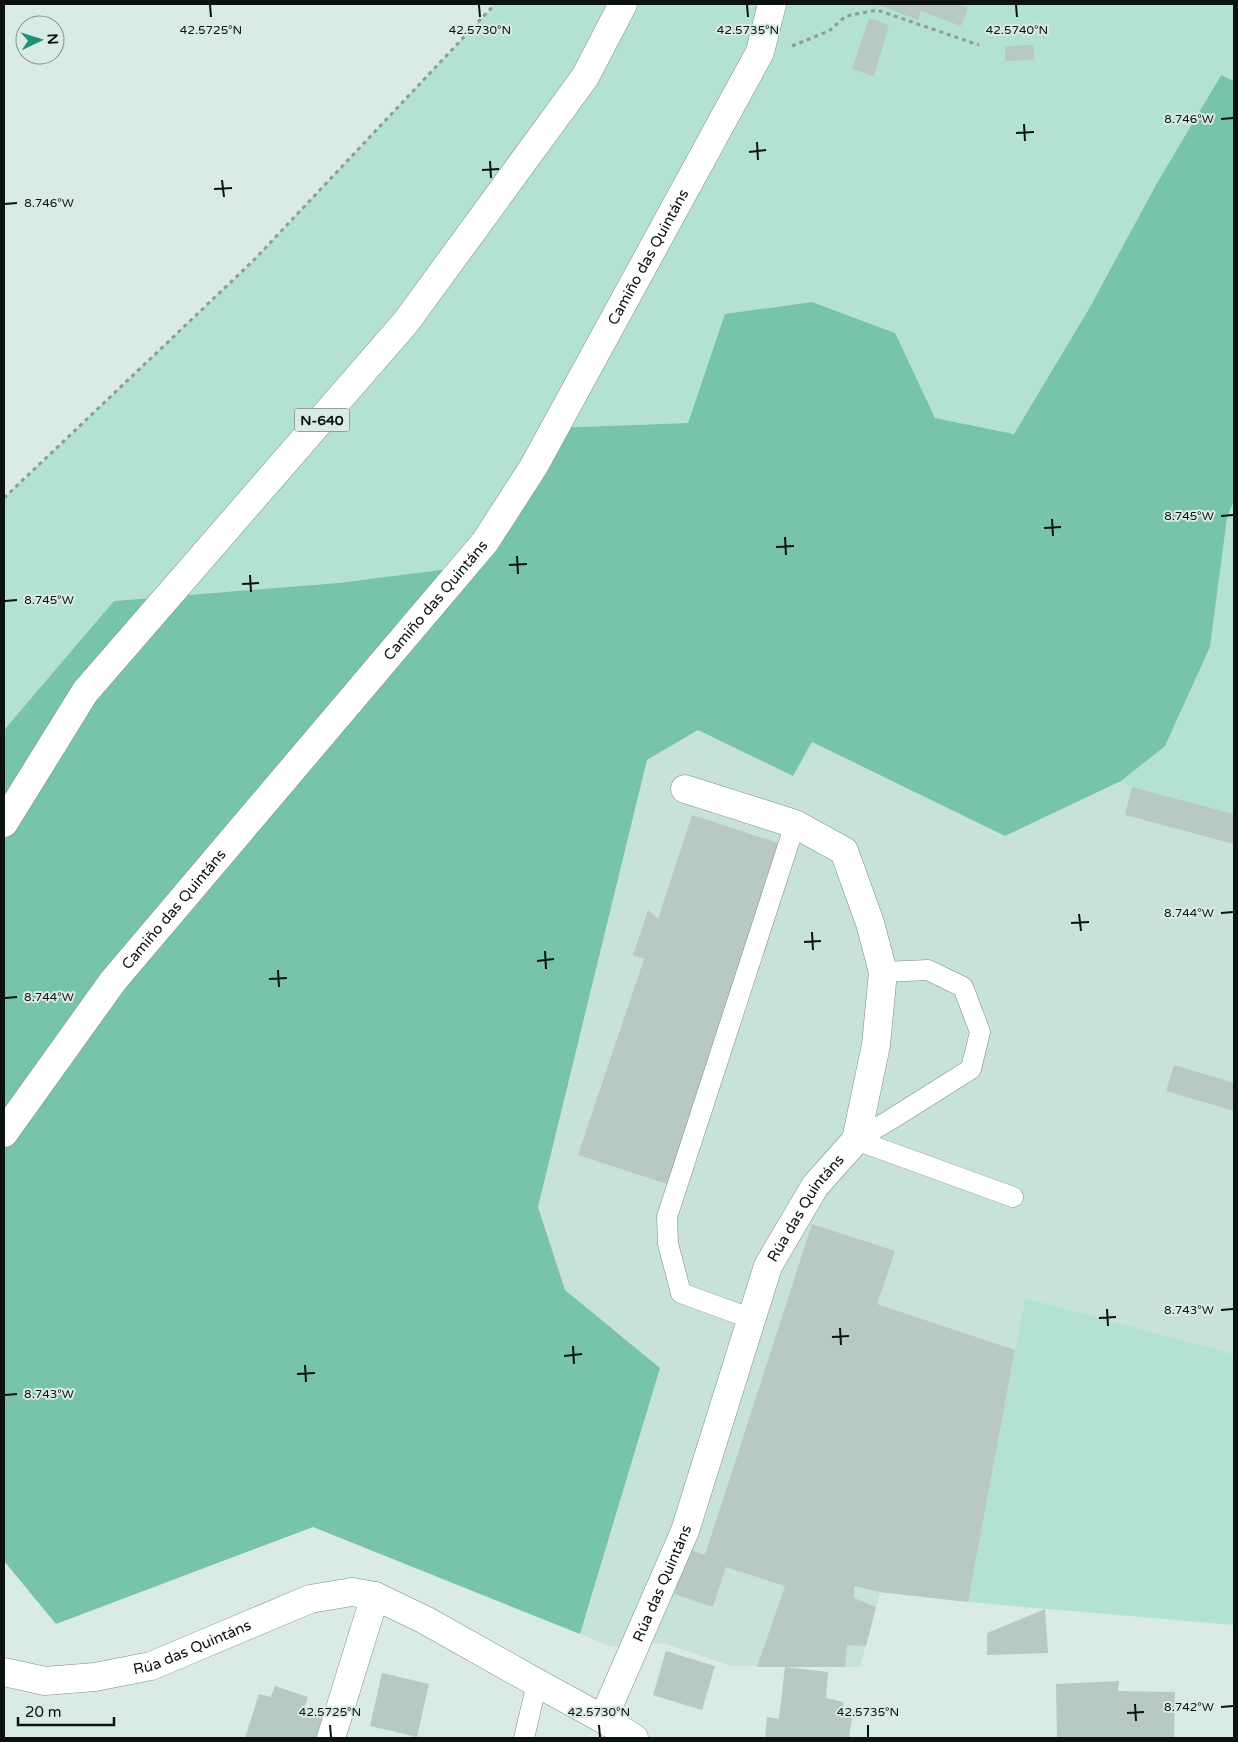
<svg xmlns="http://www.w3.org/2000/svg" width="1238" height="1742" font-family="'Varela Round',sans-serif">
	<style>
		.built { fill: #c7e2d8 }
		.green { fill: #b4e2d2 }
		.forest { fill: #77c3ab }
		.building { fill: #b8c9c3 }
		.lines { fill: none; stroke-linecap: round; stroke-linejoin: round }
		.service-casing { stroke: #7e8e88; stroke-width: 21 }
		.minor-casing { stroke: #7e8e88; stroke-width: 29 }
		.trunk-casing { stroke: #7e8e88; stroke-width: 29 }
		.path { stroke: #8f9c97; stroke-width: 3; stroke-dasharray: 4 4; stroke-linecap: butt }
		.service { stroke: #fff; stroke-width: 20 }
		.minor { stroke: #fff; stroke-width: 28 }
		.trunk { stroke: #fff; stroke-width: 28 }
		.ticks { fill: none; stroke: #0c1210; stroke-width: 2 }
		.labels { text-anchor: middle; stroke-width: 4; stroke-linejoin: round; paint-order: stroke }
		.shield { fill: #d9ebe4; stroke: #4a5350; stroke-width: 1 }
		.shield-label { font-size: 14px; font-weight: bold; fill: #0c1210 }
		.street-label { font-size: 15px; fill: #0c1210; stroke: #d9ebe4 }
		.ticks-label { font-size: 12px; text-anchor: middle; fill: #0c1210; stroke: #d9ebe4; stroke-width: 4; stroke-linejoin: round; paint-order: stroke }
	</style>
	<rect width="100%" height="100%" fill="#d9ebe4"/>
	<!-- built -->
	<polygon class="built" points="698,730 793,776 812,742 1005,836 1121,781 1132,787 1234,814 1234,1354 1025,1298 968,1602 880,1592 860,1667 731,1666 663,1643 612,1647 580,1634 660,1368 565,1290 538,1207 647,760"/>
	<!-- green -->
	<g class="green">
		<polygon points="495,4 1234,4 1234,81 1220,75 1090,307 1014,434 935,418 879,327 812,302 726,314 688,423 555,428 464,567 338,583 114,601 4,730 4,498 253,261"/>
		<polygon points="1234,500 1234,814 1132,787 1121,781 1175,724 1210,647 1227,518"/>
		<polygon points="1025,1298 1234,1354 1234,1625 968,1602"/>
	</g>
	<!-- forest -->
	<polygon class="forest" points="1221,75 1234,81 1234,500 1227,518 1210,647 1165,746 1121,781 1005,836 812,742 793,776 698,730 647,760 538,1207 565,1290 660,1368 580,1634 313,1527 56,1624 4,1561 4,730 114,601 338,583 464,567 554,428 688,423 725,314 812,302 895,333 935,418 1014,434 1090,307 1156,185"/>
	<!-- building -->
	<g class="building">
		<polygon points="876,4 958,4 968,8 961,26 921,11 918,20"/>
		<polygon points="869,18 889,25 874,76 852,69"/>
		<polygon points="1034,45 1034,60 1005,61 1005,46"/>
		<polygon points="1132,787 1234,814 1234,844 1125,815"/>
		<polygon points="692,815 781,844 667,1184 578,1155 644,959 633,955 648,910 658,919"/>
		<polygon points="1174,1065 1234,1083 1234,1111 1166,1091"/>
		<polygon points="812,1224 895,1251 877,1304 1015,1350 968,1602 880,1592 854,1586 854,1598 876,1607 866,1646 847,1645 845,1667 757,1667 785,1586 726,1567 713,1607 674,1594 689,1549 705,1555"/>
		<polygon points="1045,1609 1048,1653 987,1655 987,1633"/>
		<polygon points="666,1651 715,1666 702,1710 653,1695"/>
		<polygon points="785,1667 828,1672 826,1698 843,1702 844,1709 853,1711 849,1738 765,1738 767,1717 779,1719"/>
		<polygon points="382,1673 429,1684 417,1737 370,1726"/>
		<polygon points="1119,1681 1118,1691 1175,1692 1174,1738 1057,1738 1056,1684"/>
		<polygon points="275,1686 308,1697 304,1709 323,1715 316,1738 245,1738 259,1694 271,1697"/>
	</g>
	<g class="lines">
		<!-- service casing -->
		<g class="service-casing">
			<g id="service">
				<polyline points="883,972 928,970 963,987 980,1032 971,1069 890,1120 856,1140 1013,1197"/>
				<polyline points="752,1319 681,1293 668,1244 667,1217 795,824"/>
				<polyline points="524,1738 537,1683"/>
			</g>
		</g>
		<!-- minor casing -->
		<g class="minor-casing">
			<g id="minor">
				<path id="s1" d="M4,1133L113,981L485,542L534,466L760,52L772,4"/>
				<path id="s2" d="M4,1672L45,1681L95,1677L151,1666L310,1599L352,1592L375,1596L425,1620L537,1683L603,1719L634,1738"/>
				<path id="s3" d="M603,1719L685,1531L768,1266L815,1186L856,1140L876,1045L883,972L870,923L844,851L795,824L685,789"/>
				<polyline points="331,1738 375,1596"/>
			</g>
		</g>
		<!-- trunk casing -->
		<g class="trunk-casing">
			<polyline id="trunk" points="4,823 85,692 406,322 585,77 623,4"/>
		</g>
		<!-- path -->
		<g class="path">
			<polyline points="792,46 829,31 846,16 877,10 979,45"/>
			<polyline points="4,498 253,261 495,4"/>
		</g>
		<!-- service -->
		<use href="#service" class="service"/>
		<!-- minor -->
		<use href="#minor" class="minor"/>
		<!-- trunk -->
		<use href="#trunk" class="trunk"/>
	</g>
	<!-- ticks -->
	<path class="ticks" d="M210,5L211,17M479,5L480,17M747,5L748,17M1016,5L1017,17M1221,119L1233,118M1024,124L1025,141M1016,133L1034,132M757,142L758,160M749,152L766,150M490,161L491,178M482,170L499,169M222,180L224,197M214,189L232,188M5,204L17,203M1221,516L1233,515M1052,519L1053,536M1044,528L1061,527M785,537L786,555M776,547L794,546M517,556L518,574M509,565L527,564M250,575L251,592M242,584L259,583M5,601L17,600M1221,913L1233,912M1079,914L1081,931M1071,923L1089,922M812,932L813,950M804,942L821,941M545,951L546,969M537,961L554,959M278,970L279,987M269,979L287,978M5,998L17,997M1107,1309L1108,1326M1221,1310L1233,1309M1099,1318L1116,1317M840,1328L841,1345M832,1337L849,1336M573,1346L574,1364M564,1356L582,1354M305,1365L306,1382M297,1374L315,1373M5,1395L17,1394M1135,1704L1136,1721M1221,1707L1233,1706M1127,1713L1144,1712M330,1725L331,1737M599,1725L600,1737M868,1725V1737"/>
	<g class="labels">
		<!-- shield labels -->
		<rect class="shield" x="294.5" y="408.5" width="55" height="23" rx="4"/>
		<g class="shield-label">
			<text x="322" y="425">N-640</text>
		</g>
		<!-- street labels -->
		<g class="street-label">
			<text dy="5" stroke="none"><textPath href="#s1" startOffset="1091">Camiño das Quintáns</textPath></text>
			<text dy="5" stroke="none"><textPath href="#s1" startOffset="686">Camiño das Quintáns</textPath></text>
			<text dy="5" stroke="none"><textPath href="#s1" startOffset="281">Camiño das Quintáns</textPath></text>
			<text dy="5" stroke="none"><textPath href="#s3" startOffset="552">Rúa das Quintáns</textPath></text>
			<text dy="5" stroke="none"><textPath href="#s3" startOffset="148">Rúa das Quintáns</textPath></text>
			<text dy="5" stroke="none"><textPath href="#s2" startOffset="194">Rúa das Quintáns</textPath></text>
		</g>
	</g>
	<g class="ticks-label">
		<text x="211" y="34">42.5725°N</text>
		<text x="480" y="34">42.5730°N</text>
		<text x="748" y="34">42.5735°N</text>
		<text x="1017" y="34">42.5740°N</text>
		<text x="1189" y="123">8.746°W</text>
		<text x="49" y="207">8.746°W</text>
		<text x="1189" y="520">8.745°W</text>
		<text x="49" y="604">8.745°W</text>
		<text x="1189" y="917">8.744°W</text>
		<text x="49" y="1001">8.744°W</text>
		<text x="1189" y="1314">8.743°W</text>
		<text x="49" y="1398">8.743°W</text>
		<text x="1189" y="1711">8.742°W</text>
		<text x="330" y="1716">42.5725°N</text>
		<text x="599" y="1716">42.5730°N</text>
		<text x="868" y="1716">42.5735°N</text>
	</g>
	<!-- border -->
	<rect width="1238" height="1742" fill="none" stroke="#0c1210" stroke-width="10"/>
	<!-- north arrow -->
	<g transform="translate(40 40) rotate(86)"><circle r="24" fill="#d9ebe4" stroke="#87948f"/>
	<path d="M0-4L9 19L0 12L-9 19Z" fill="#1b9175"/>
	<text y="-8" font-size="14" font-weight="bold" text-anchor="middle" fill="#0c1210">N</text>
	</g>
	<!-- scale -->
	<path d="M18 1717v8h96v-8" fill="none" stroke="#0c1210" stroke-width="2.5"/>
	<text x="25" y="1717" font-size="15" fill="#0c1210" stroke="#d9ebe4" stroke-width="4" paint-order="stroke">20 m</text>
</svg>
